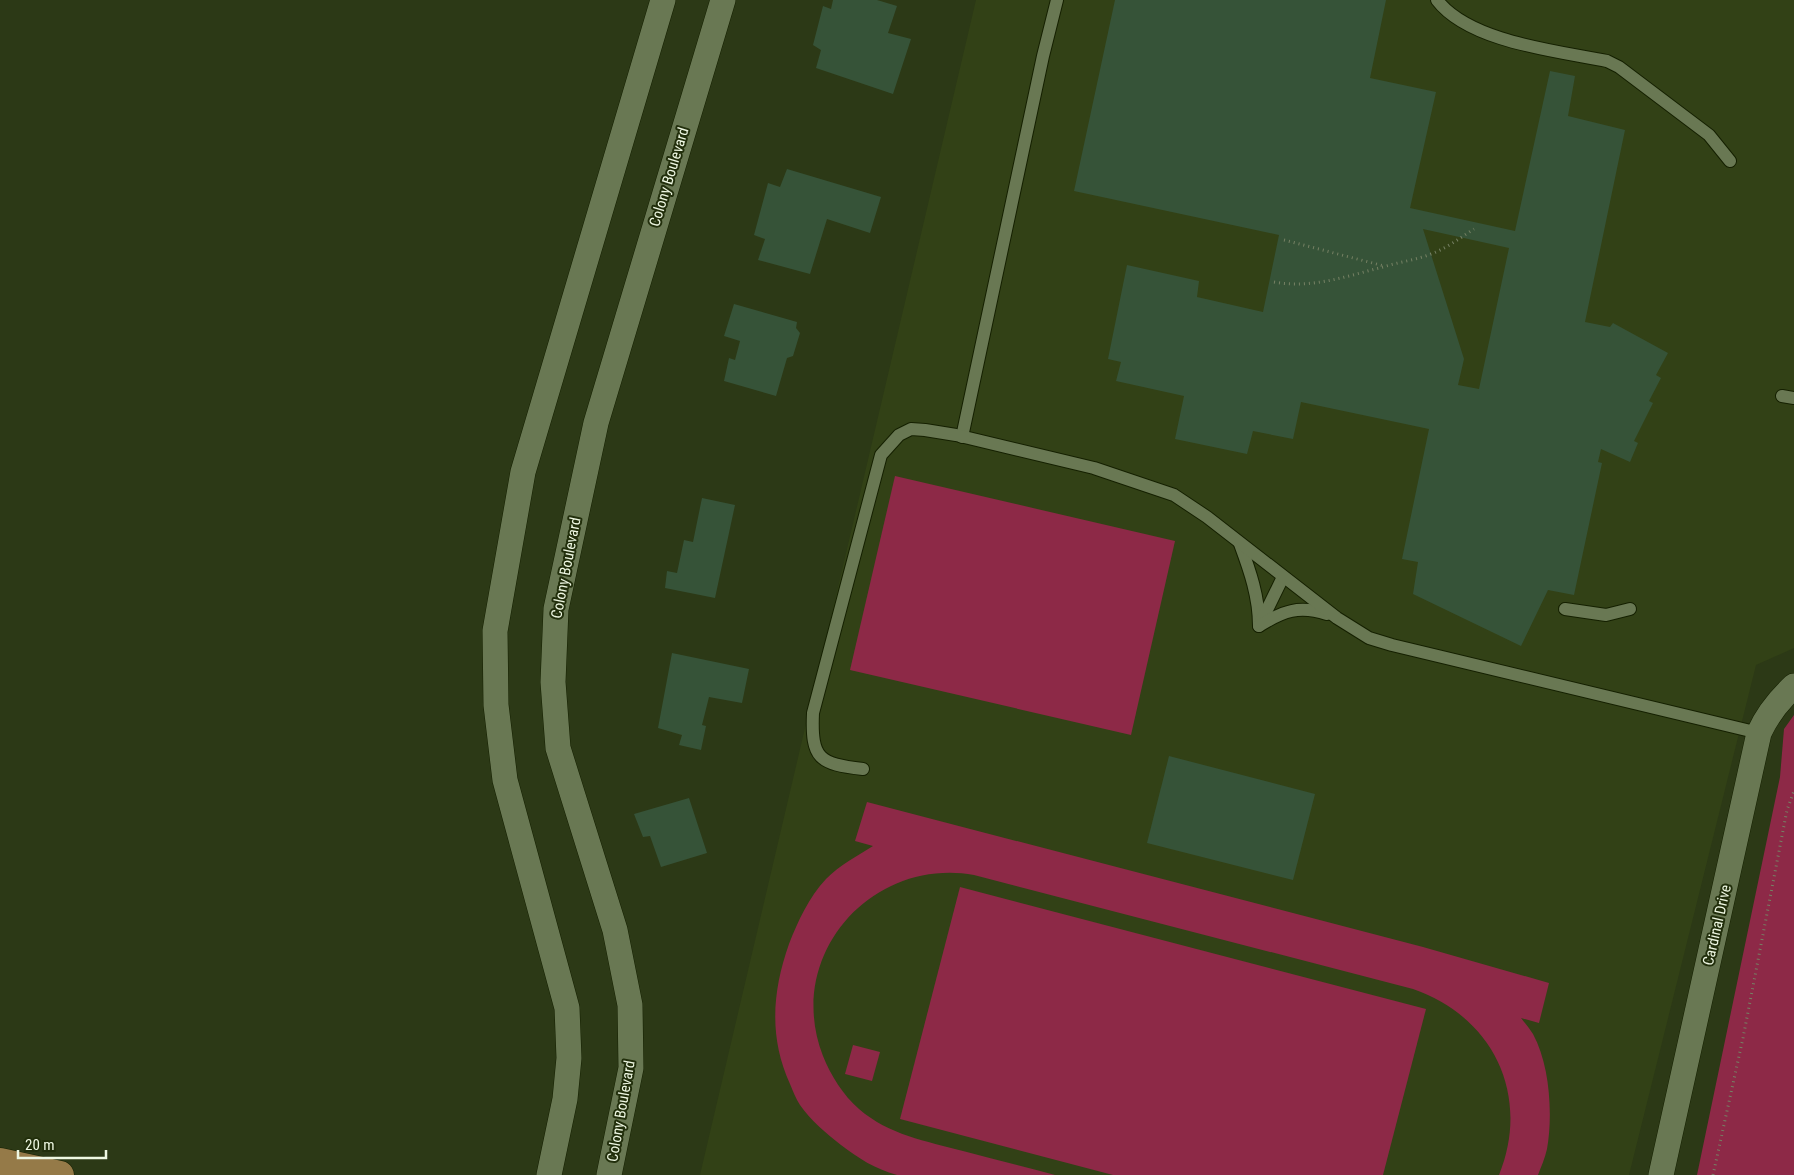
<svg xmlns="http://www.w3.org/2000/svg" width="1794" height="1175" font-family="'Roboto Condensed',sans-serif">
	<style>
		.built { fill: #324116 }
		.green { fill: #8d2947 }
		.building { fill: #365338; fill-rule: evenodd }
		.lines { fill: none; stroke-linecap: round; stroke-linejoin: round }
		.service-casing { stroke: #152000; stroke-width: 14 }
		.minor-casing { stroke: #152000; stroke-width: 26 }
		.primary-casing { stroke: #152000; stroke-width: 29 }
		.path { stroke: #768164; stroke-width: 3; stroke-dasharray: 1 4; stroke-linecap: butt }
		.service { stroke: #697853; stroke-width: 12 }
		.minor { stroke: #697853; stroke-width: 25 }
		.primary { stroke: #957a48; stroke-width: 28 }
		.labels { text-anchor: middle; stroke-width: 4; stroke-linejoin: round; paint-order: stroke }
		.street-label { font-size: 15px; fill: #eef7e2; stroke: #222f0c }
	</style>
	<rect width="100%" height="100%" fill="#2c3916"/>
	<!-- built -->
	<polygon class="built" points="976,0 1794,0 1794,648 1756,665 1629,1175 700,1175"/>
	<!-- green -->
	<g class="green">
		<polygon points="895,476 1175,541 1131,735 850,670"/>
		<polygon points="1794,715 1794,1175 1697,1175 1780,777 1784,729"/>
		<path d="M867,802L1423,947L1549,983L1539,1023L1521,1018C1525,1023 1529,1028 1533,1034C1550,1065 1553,1115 1547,1149C1545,1158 1541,1167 1538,1175H1499C1531,1096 1494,1017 1413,989L974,875C871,857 784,956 823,1056C831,1076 843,1095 859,1109C889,1135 926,1141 963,1151C994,1159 1024,1167 1055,1175H897C875,1169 858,1158 841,1145C826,1133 811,1121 800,1105C796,1099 793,1091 790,1084C769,1038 772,992 789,944C798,921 809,897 826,879C840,865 857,856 873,846L855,841Z"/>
		<polygon points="960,887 1426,1009 1383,1175 1113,1175 900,1119"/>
		<polygon points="853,1045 880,1052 872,1081 845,1074"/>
	</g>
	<!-- building -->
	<g class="building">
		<polygon points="833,0 877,0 897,6 888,33 911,39 893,94 816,68 821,50 813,45 823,6 831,9"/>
		<path d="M1115,0H1386L1370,78L1436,92L1410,208L1515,231L1550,71L1575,76L1568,116L1625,130L1585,322L1610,327L1613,323L1668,353L1656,375L1661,378L1649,401L1653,403L1634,441L1638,443L1630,462L1601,449L1598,462L1602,463L1574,595L1548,590L1521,646L1413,594L1418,562L1402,559L1429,429L1301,402L1293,439L1253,431L1247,454L1175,439L1184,396L1116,381L1121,362L1108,359L1127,265L1199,281L1197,297L1263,312L1279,235L1074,191ZM1423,229L1509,248L1479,389L1458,385L1464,359Z"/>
		<polygon points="787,169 881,197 870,233 827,219 810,274 758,260 765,239 754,235 768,183 780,187"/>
		<polygon points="734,304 797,322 796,328 800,333 793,356 787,358 776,396 724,381 729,358 735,360 740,341 724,336"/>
		<polygon points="702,498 735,505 715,598 665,588 667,571 677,573 684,540 693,542"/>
		<polygon points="672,653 749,669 742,703 709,697 702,725 706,726 701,750 679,745 682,735 658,728"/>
		<polygon points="1169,756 1315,794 1293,880 1147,843"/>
		<polygon points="689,798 707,853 661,867 650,836 643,837 634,814"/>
	</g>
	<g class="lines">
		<!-- service casing -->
		<g class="service-casing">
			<g id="service">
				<path d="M1437,0C1469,42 1557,51 1607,61L1619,67L1709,135L1730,161"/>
				<polyline points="1782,396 1794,398"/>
				<polyline points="962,437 1043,56 1057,0"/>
				<path d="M1240,544C1250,571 1259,597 1259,626"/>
				<polyline points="1565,609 1606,615 1630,609"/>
				<polyline points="1261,622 1283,577"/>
				<path d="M1259,626C1283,611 1299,605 1327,614"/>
				<path d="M863,769C819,764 811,759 813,713L881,455L899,435L911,429L925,430L956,435L1094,468L1174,495L1207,517L1337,618L1369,638L1392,645L1759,733"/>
			</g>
		</g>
		<!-- minor casing -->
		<g class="minor-casing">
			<g id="minor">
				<polyline points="549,1175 565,1099 569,1058 567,1008 505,780 496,705 495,631 523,472 663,0"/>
				<polyline points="609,1175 631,1068 630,1005 615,930 558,748 553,682 556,609 596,423 723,0"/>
				<path d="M1661,1175L1759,733C1767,715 1780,699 1794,686"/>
			</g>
		</g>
		<!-- primary casing -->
		<g class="primary-casing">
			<polyline id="primary" points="0,1162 60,1175"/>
		</g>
		<!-- path -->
		<g class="path">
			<polyline points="1284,240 1384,266"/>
			<path d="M1274,282C1312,289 1347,276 1383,267C1399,262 1416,260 1431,254C1447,248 1460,238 1474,229"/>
			<polyline points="1713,1175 1743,1038 1787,810 1794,791"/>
		</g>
		<!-- service -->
		<use href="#service" class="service"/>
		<!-- minor -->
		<use href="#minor" class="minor"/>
		<!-- primary -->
		<use href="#primary" class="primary"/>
	</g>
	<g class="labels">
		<!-- street labels -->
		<g class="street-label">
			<text transform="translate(669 177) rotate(-73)" y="5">Colony Boulevard</text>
			<text transform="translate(566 568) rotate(-79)" y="5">Colony Boulevard</text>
			<text transform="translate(1717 925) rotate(-77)" y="5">Cardinal Drive</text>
			<text transform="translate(621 1111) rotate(-80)" y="5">Colony Boulevard</text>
		</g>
	</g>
	<!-- scale -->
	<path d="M18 1150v8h88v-8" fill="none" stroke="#eef7e2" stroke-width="2.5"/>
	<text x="25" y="1150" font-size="15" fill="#eef7e2" stroke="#222f0c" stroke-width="4" paint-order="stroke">20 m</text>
</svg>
